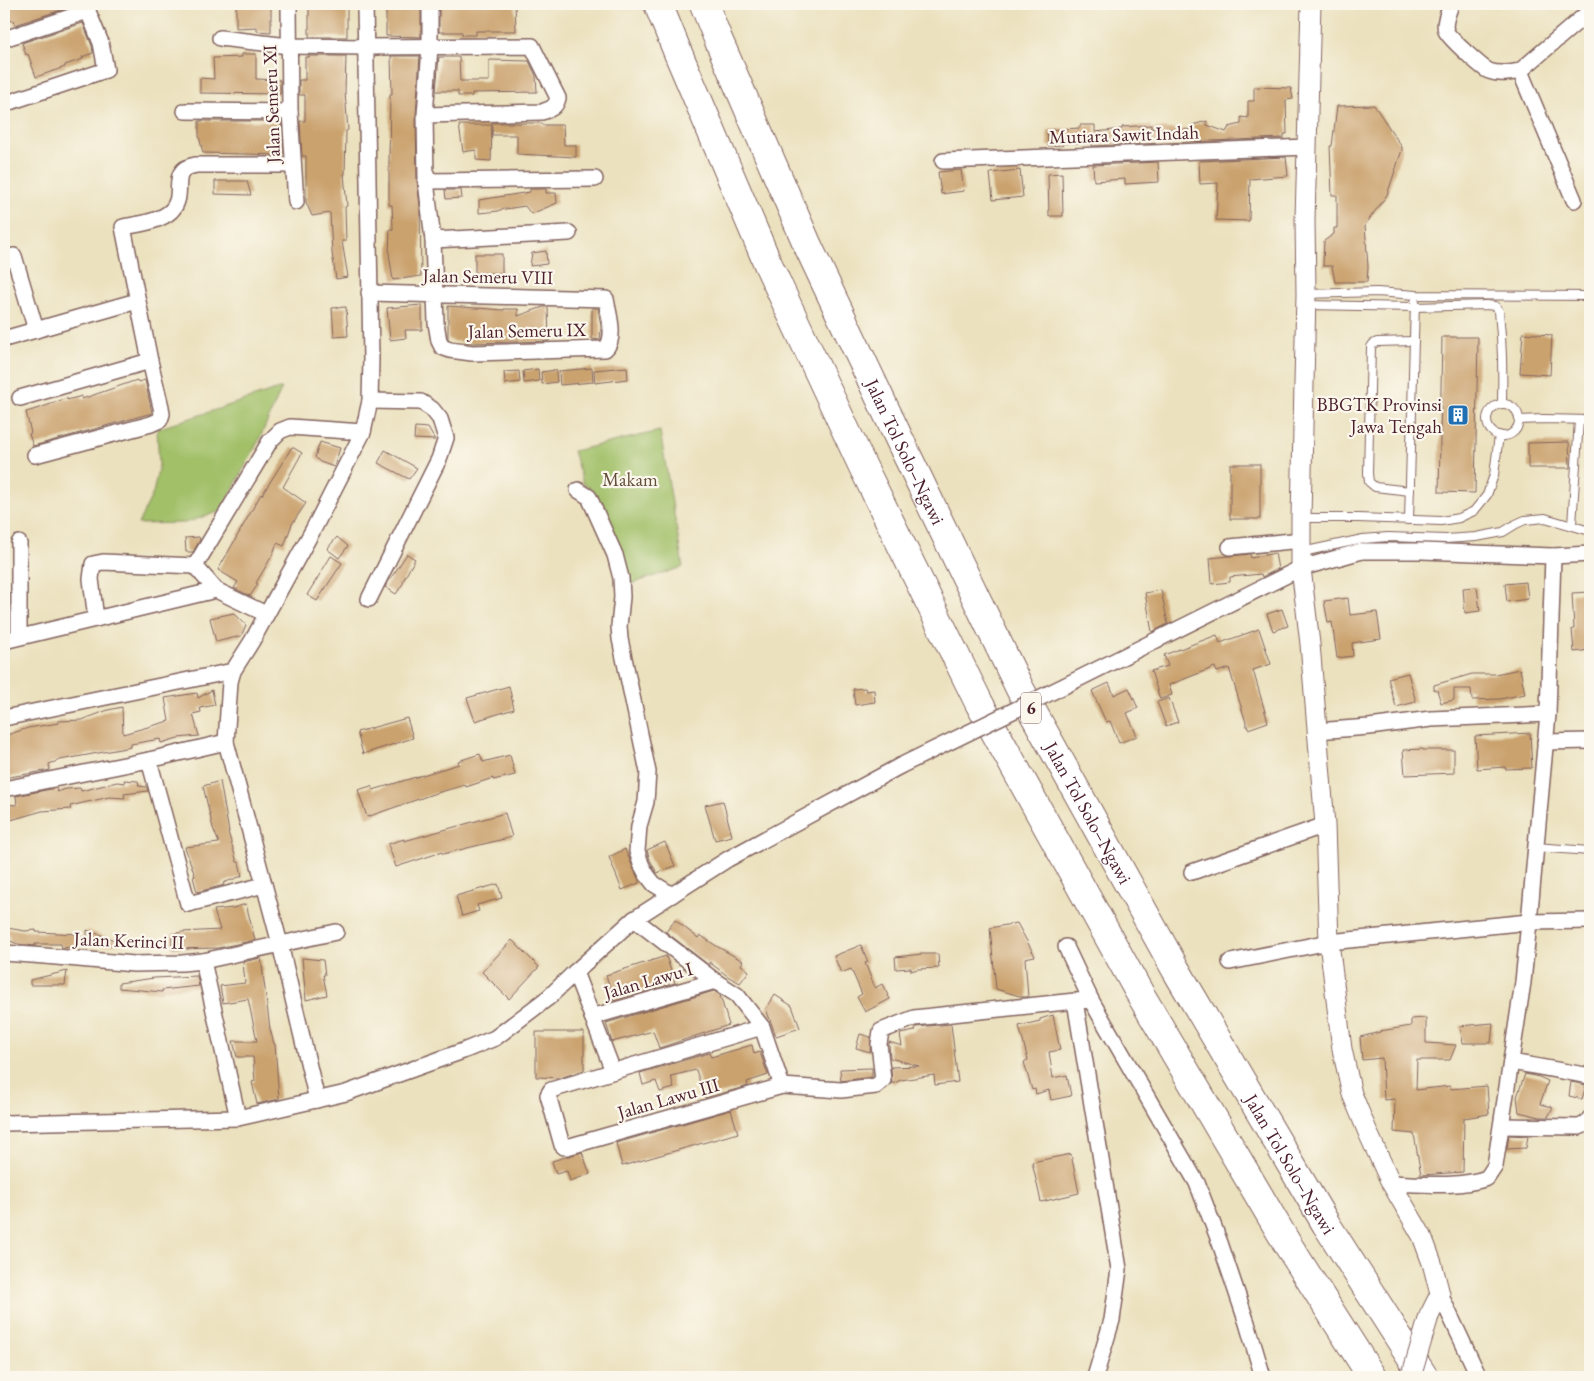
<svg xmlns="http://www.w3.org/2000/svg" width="1594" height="1381" font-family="'EB Garamond',serif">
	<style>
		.green { fill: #a1c068; stroke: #76704a }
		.building { fill: #caa26e }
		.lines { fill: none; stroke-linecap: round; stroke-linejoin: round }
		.service-casing { stroke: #82635e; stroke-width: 10 }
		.minor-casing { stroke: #82635e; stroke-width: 18 }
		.tertiary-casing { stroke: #82635e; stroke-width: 21 }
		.motorway-casing { stroke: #82635e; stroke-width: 30 }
		.service { stroke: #fff; stroke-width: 8 }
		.minor { stroke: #fff; stroke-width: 15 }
		.tertiary { stroke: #fff; stroke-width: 19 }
		.motorway { stroke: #fff; stroke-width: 28 }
		.minor-bridge-casing { stroke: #82635e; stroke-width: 18; stroke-linecap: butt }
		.tertiary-bridge-casing { stroke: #82635e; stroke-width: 21; stroke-linecap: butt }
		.minor-bridge { stroke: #fff; stroke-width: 15 }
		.tertiary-bridge { stroke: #fff; stroke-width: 19 }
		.labels { text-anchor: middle; stroke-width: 4.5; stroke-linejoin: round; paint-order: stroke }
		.shield { fill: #fbf7ec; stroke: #7f6065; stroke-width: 1 }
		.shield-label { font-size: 18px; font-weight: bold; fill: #4a1f2b }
		.street-label { font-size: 19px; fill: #4a1f2b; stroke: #fbf7ec }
		.poi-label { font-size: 19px; fill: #4a1f2b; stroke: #fbf7ec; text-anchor: end }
		.park-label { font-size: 19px; fill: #644f3d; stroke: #fbf7ec }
	</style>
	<rect width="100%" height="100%" fill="#fbf7ec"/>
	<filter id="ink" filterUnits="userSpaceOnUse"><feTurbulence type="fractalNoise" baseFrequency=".02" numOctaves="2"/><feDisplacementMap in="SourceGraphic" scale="10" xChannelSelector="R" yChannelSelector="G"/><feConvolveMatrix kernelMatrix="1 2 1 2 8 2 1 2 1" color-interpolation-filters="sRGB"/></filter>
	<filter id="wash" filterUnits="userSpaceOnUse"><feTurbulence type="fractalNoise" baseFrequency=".0096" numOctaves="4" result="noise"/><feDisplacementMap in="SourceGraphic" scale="20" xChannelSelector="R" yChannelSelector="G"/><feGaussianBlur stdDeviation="1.12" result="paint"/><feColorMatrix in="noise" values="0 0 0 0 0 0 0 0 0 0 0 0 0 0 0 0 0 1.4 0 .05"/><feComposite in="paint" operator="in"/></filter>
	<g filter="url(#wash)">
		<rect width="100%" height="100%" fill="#ebe1be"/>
		<!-- green -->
		<g class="green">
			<polygon points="282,388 259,440 221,511 185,523 138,524 153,493 159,465 157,429"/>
			<polygon points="660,431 683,567 627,585 594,491 583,483 573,451"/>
		</g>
		<g id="blocks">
			<!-- building -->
			<g class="building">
				<polygon points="14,4 76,4 76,5 15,25 13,20 10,21 4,7"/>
				<polygon points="236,4 271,4 271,32 257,31 257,27 236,28"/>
				<polygon points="333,4 347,4 347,37 309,37 309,7 333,7"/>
				<polygon points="386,4 421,4 421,37 386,36"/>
				<polygon points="439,4 515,4 516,31 476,31 476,35 462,35 462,32 439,32"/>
				<polygon points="83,23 92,46 93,53 82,57 83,59 65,65 65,67 36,77 28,54 26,55 22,43"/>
				<polygon points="242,54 256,54 256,79 280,80 280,94 200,93 200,78 214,79 213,58 242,57"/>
				<polygon points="309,56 346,56 345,92 348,130 346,131 345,174 344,174 347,206 345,207 346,241 342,241 348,277 336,279 332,253 330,213 312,216 306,202 306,156 302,156 300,121 305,121 305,95 299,95 299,80 305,80 305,57 309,57"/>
				<polygon points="391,56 420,56 416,115 417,181 420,206 421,276 393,280 389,254 390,229 393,229 392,205 389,205 389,161 390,94 392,94"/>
				<polygon points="439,57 459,57 460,81 489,81 489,60 529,61 536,76 537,92 472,93 472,96 458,96 458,91 436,91"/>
				<polygon points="1254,87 1291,88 1293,99 1286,100 1287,134 1284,134 1284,138 1092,146 1092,143 1063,143 1063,145 1048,146 1047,130 1080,128 1080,125 1095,125 1095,132 1122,129 1122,127 1151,125 1151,128 1193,130 1192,125 1207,121 1207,125 1226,132 1229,127 1241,124 1241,117 1248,118 1248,101 1254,101"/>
				<polygon points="1374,105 1402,147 1402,150 1387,195 1365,225 1368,267 1367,282 1335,282 1332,266 1323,266 1324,241 1334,234 1334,228 1337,228 1337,195 1332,195 1330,146 1332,146 1337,106"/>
				<polygon points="199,121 281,121 283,155 203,153 199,136"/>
				<polygon points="492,123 542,123 542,125 563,125 564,145 576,145 576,157 517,154 517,135 492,135"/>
				<polygon points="459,125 492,125 491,161 476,160 476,150 463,152"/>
				<polygon points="1286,157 1288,176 1250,179 1249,221 1216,220 1218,183 1200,184 1199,161"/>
				<polygon points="1158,162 1159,182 1125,184 1125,179 1094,181 1093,165"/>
				<polygon points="961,170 964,191 941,194 938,172"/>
				<polygon points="1020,170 1023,197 993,200 990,173"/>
				<polygon points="1062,173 1063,216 1049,216 1048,174"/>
				<polygon points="215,181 247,181 251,195 215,194"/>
				<polygon points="530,189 546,189 546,193 556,193 557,203 531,214 525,206 499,210 499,211 479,213 479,200 530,192"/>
				<polygon points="445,190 461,190 462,198 446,199"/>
				<polygon points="546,251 547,264 530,266 532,253"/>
				<rect x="475" y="254" width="27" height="19"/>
				<polygon points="422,305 422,330 405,330 406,338 390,340 387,308"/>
				<polygon points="448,306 504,310 504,309 518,309 518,316 543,307 548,307 549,341 472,343 452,341 448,339"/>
				<polygon points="346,307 348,336 334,337 332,308"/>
				<polygon points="592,308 598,308 601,326 600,340 592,339"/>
				<polygon points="1523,333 1552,335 1550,375 1520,373"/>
				<polygon points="1442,337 1478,337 1475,493 1439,492"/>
				<polygon points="627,367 628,379 595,383 594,370"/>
				<polygon points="592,368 593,382 560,385 559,371"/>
				<polygon points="538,369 539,381 524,383 523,371"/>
				<polygon points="556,370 557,382 542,384 541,372"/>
				<polygon points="519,371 520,382 505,384 504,372"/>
				<polygon points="137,380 138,382 145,380 152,413 33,446 29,434 31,433 26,412 40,408 67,398 67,400 82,396 82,399"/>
				<polygon points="415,427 428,428 435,440 414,439"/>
				<polygon points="320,442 340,448 334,467 320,462 315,457"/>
				<polygon points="1569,442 1570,468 1528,468 1528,443"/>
				<polygon points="292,447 302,453 283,487 306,503 292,524 284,546 277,543 273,554 256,583 258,584 250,596 234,588 238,582 218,570 261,494 262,495"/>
				<polygon points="385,450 417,468 409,479 378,463"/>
				<rect x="1230" y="464" width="30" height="55"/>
				<polygon points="199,537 200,540 193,552 186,552 185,538"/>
				<polygon points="337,537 348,546 339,558 327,549"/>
				<polygon points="1275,553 1278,569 1262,577 1261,574 1230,577 1230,582 1212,584 1210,558 1250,554 1251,558"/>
				<polygon points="407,554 415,559 403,581 404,582 396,594 385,587"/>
				<polygon points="331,556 342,563 317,601 307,595"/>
				<polygon points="1526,582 1528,599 1507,602 1505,584"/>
				<polygon points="1477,587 1480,611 1465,613 1463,588"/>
				<polygon points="1161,590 1168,624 1152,632 1145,593"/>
				<polygon points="1590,592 1590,650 1574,652 1572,629 1574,629 1572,593"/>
				<polygon points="1348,598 1350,615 1377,612 1381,639 1352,643 1353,656 1337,658 1332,622 1328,623 1324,601"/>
				<polygon points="1282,609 1288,626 1273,631 1267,614"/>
				<polygon points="234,613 246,625 241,636 216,642 210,618"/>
				<polygon points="1259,629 1271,664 1253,670 1268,722 1248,729 1229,668 1217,672 1215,667 1169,685 1172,695 1160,699 1151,671 1168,666 1164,655 1217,635 1220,643"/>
				<polygon points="1520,669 1525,694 1500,699 1472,700 1471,689 1454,689 1454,700 1441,703 1437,690 1434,690 1434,685 1472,674 1495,674"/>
				<polygon points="1408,673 1416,702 1396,707 1388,678"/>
				<polygon points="1109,683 1114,695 1129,688 1138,708 1127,713 1137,736 1119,743 1110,721 1106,722 1092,691"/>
				<polygon points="509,686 514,709 475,721 467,698"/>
				<polygon points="865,688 866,691 874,690 875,702 855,705 853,689"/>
				<polygon points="212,690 215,705 200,708 201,712 193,714 199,736 178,738 161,743 160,739 131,744 131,747 60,760 49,764 50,770 4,778 4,736 28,728 59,723 58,721 82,720 108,710 122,707 123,734 169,721 165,698 197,693 198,698"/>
				<polygon points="1169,698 1178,722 1166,726 1157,702"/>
				<polygon points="407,718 413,738 363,754 357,732"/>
				<polygon points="1530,733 1532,768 1505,769 1505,767 1477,769 1475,736"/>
				<polygon points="1423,749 1423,750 1454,750 1454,773 1405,775 1403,750"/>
				<polygon points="480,754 483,762 510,755 515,775 493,780 493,778 466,787 465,785 433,794 367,817 358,790 371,786 373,790 459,764 458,761"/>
				<polygon points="124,780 138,781 139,786 147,787 148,791 124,794 125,798 109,797 70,806 71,809 42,811 4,822 4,804 17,805 16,796 56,788 57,792 66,789 80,788 81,791 117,782 125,783"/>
				<polygon points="220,781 229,832 228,832 237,862 239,862 242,876 223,883 224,885 197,892 193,877 195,876 185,847 219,843 213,828 203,786"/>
				<polygon points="723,801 732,836 715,840 705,805"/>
				<polygon points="505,813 512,837 443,854 442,852 396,867 388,844 404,839 404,841"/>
				<polygon points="665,842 675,866 657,873 650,860 647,850"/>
				<polygon points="625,849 639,881 639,883 622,890 609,857"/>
				<polygon points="498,884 502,898 477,905 479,911 462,916 456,896"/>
				<polygon points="246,904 255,940 218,948 172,949 172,934 182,932 220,930 214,910 233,908"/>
				<polygon points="675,920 698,938 700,935 718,947 743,961 741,965 749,971 740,983 729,977 709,962 710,966 666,932"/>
				<polygon points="1017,923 1035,956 1025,958 1028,997 1023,997 996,989 990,928"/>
				<polygon points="7,928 25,931 36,930 36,932 79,934 78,945 76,945 76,947 62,948 61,944 35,944 35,946 18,944 10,941"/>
				<polygon points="87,930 125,944 87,946"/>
				<polygon points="512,940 539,967 509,999 482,972"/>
				<polygon points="861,945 868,962 865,963 875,988 882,984 890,999 865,1012 857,997 862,994 851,969 841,973 834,956"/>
				<polygon points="922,954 938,954 939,968 918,969 911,971 911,968 896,969 895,957"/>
				<polygon points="666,956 675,983 614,1001 606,975"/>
				<polygon points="261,958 270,1029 274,1044 275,1044 279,1099 257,1104 252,1082 255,1081 253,1057 237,1057 233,1041 257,1041 248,999 223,1003 220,986 245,983 243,962"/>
				<polygon points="302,958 323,960 325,975 323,975 327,995 306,1000"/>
				<polygon points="67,971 65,985 30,985 30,980"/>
				<polygon points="197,976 199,986 162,990 162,992 119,988 119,983 154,978"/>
				<polygon points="714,991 720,995 729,1025 659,1048 653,1031 612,1042 606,1023"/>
				<polygon points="775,995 792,1006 800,1028 776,1036 766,1009"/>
				<polygon points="1053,1015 1060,1050 1049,1052 1053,1078 1067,1075 1071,1096 1051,1100 1049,1090 1036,1094 1035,1089 1032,1090 1024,1062 1028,1060 1019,1026 1040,1021 1040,1019"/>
				<polygon points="1426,1018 1426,1043 1456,1045 1450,1060 1417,1060 1416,1090 1450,1086 1450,1089 1487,1086 1489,1114 1464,1118 1463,1172 1421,1175 1414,1134 1394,1132 1395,1099 1384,1100 1382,1058 1362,1060 1360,1037 1380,1032 1380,1031 1411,1026 1411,1019"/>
				<polygon points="1493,1023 1491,1043 1463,1043 1460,1026"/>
				<polygon points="951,1024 958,1082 935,1085 934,1075 901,1080 892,1084 891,1067 919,1066 890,1058 889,1042 902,1046 900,1034 915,1031 916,1027"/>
				<polygon points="536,1032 584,1032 584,1070 560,1078 536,1077"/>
				<polygon points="860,1034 871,1037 870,1052 856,1048"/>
				<polygon points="752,1045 754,1054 760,1052 768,1075 747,1082 748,1086 705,1098 696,1070 671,1076 674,1088 660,1092 656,1081 643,1085 640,1073 709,1053 711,1057"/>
				<polygon points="872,1068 872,1077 841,1081 840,1069"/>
				<polygon points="1525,1074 1539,1077 1548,1081 1540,1104 1553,1107 1548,1117 1540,1117 1519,1112 1517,1097"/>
				<polygon points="1571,1082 1586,1085 1582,1099 1569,1096"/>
				<polygon points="731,1110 738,1133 622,1166 616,1143"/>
				<polygon points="1509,1135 1528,1136 1526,1148 1507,1149"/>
				<polygon points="582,1152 590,1174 570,1181 567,1171 556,1174 552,1161"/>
				<polygon points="1071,1154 1079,1193 1041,1202 1032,1162"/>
			</g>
		</g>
	</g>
	<g filter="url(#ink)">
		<use href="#blocks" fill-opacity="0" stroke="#82635e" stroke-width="1"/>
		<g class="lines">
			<!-- service casing -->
			<g class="service-casing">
				<g id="service">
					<polyline points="1306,294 1377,292 1416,295 1590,296"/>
					<path d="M1306,305L1415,307L1486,305L1495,306L1499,311C1502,341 1503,373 1502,404"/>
					<circle cx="1503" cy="420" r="16"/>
					<polyline points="1519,420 1544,419 1590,420"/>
					<polyline points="1410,491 1375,487 1369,482 1368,473 1371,347 1373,344 1377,342 1414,341"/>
					<polyline points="1301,518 1358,518 1441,521 1459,518 1474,511 1487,495 1494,475 1499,435"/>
					<polyline points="1409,520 1415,302"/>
					<polyline points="1572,525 1579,420"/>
					<polyline points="1302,552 1363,539 1388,537 1446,539 1476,537 1503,532 1516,524 1525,520 1545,518 1590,531"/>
					<polyline points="1535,847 1590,851"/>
				</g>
			</g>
			<!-- minor casing -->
			<g class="minor-casing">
				<g id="minor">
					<polyline points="289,4 290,112 296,202"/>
					<path d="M1451,4C1449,11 1443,23 1446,31C1448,37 1482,68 1489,71C1499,75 1510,73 1520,71L1574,200"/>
					<path d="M220,38L289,46L365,47L532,46L558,98C556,107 551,109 542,112L425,115"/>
					<polyline points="4,39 88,11"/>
					<polyline points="1520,71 1590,11"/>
					<polyline points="4,104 106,70 101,43 85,4"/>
					<polyline points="185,111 290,112"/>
					<polyline points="943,161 1307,147"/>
					<polyline points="426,181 595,179"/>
					<polyline points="433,240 569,233"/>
					<polyline points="14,256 36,330"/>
					<path d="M369,293L606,299C608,312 617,339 605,349L472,353L450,350L442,347L439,341L436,323L433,240L426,181L425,115L430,47V4"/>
					<polyline points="4,339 137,301"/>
					<polyline points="20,398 150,361"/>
					<path d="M35,455L151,424L160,420L162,414L161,407L150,361L123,227C138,224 159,222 171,211C188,194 166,170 196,165H293"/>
					<polyline points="578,490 589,497 615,555 621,578 622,597 619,626 620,639 648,772 646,802 639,826 637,851 641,864 647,875 654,884 672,895"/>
					<polyline points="1230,547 1302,540"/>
					<polyline points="195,566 270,441 280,431 290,427 363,432"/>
					<polyline points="369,599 439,459 446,438 440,419 432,409 421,402 370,401"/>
					<polyline points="96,619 91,579 93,564 103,562 195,566 216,590"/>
					<polyline points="19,636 19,543"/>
					<polyline points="4,641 216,590 266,614"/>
					<polyline points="1066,685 1301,568 1362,551 1422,551 1553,556 1590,554"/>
					<polyline points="4,718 233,671"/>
					<polyline points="1316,731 1369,727 1431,719 1548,714"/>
					<polyline points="1545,742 1590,741"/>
					<polyline points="149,760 188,904 264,885"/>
					<polyline points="4,789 149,760 226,742"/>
					<polyline points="1192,872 1325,825"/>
					<polyline points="634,919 715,981 737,995 762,1027 782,1086"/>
					<polyline points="1066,947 1091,1000"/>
					<polyline points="4,953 45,956 134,964 182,963 203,961 336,932"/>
					<polyline points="203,961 238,1118"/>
					<polyline points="1230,962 1329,942 1529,922 1590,921"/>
					<polyline points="575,972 613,1071"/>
					<polyline points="1075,1001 1119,1269 1112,1320 1095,1377"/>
					<polyline points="592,1017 715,981"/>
					<polyline points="762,1027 551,1090 548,1095 562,1145 564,1147 567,1147 782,1086 841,1090 876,1086 883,1080 879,1044 881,1031 914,1018 1075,1001 1091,1000 1197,1183 1220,1243 1247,1323 1263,1377"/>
					<polyline points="1511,1062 1590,1076"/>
					<polyline points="317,1100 280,944 226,742 230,682 233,671 252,641 314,528 363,432 370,401 371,359 365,4"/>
					<polyline points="4,1123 238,1118 346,1093 463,1051 495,1038 549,997 575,972 634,919 728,859 900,766"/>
					<polyline points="1502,1126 1579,1127 1586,1124 1590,1118"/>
					<path d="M1391,1183C1420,1184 1460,1188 1487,1178L1495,1166L1523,982L1529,922L1548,714L1553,556"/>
					<polyline points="1440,1294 1479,1377"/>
				</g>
			</g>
			<!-- tertiary casing -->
			<g class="tertiary-casing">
				<polyline id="tertiary" points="1311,4 1305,219 1306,294 1301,518 1301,568 1310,644 1325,825 1329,942 1342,1049 1352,1094 1369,1135 1391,1183 1422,1236 1432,1263 1440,1294 1429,1316"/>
			</g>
			<!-- motorway casing -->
			<g class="motorway-casing">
				<g id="motorway">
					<polyline points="658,4 678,53 768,264 863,467 979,703 1139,992 1288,1245 1372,1377"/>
					<path id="s1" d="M704,4L718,39L808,246L903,447L1020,689L1176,970L1326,1224L1424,1377"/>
				</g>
			</g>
			<!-- service -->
			<use href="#service" class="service"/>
			<!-- minor -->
			<use href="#minor" class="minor"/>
			<!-- tertiary -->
			<use href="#tertiary" class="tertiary"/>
			<!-- motorway -->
			<use href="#motorway" class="motorway"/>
			<!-- minor-bridge casing -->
			<g class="minor-bridge-casing">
				<polyline id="minor-bridge" points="900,766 1066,685"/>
			</g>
			<!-- tertiary-bridge casing -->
			<g class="tertiary-bridge-casing">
				<polyline id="tertiary-bridge" points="1411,1377 1429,1316"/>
			</g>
			<!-- minor-bridge -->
			<use href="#minor-bridge" class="minor-bridge"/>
			<!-- tertiary-bridge -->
			<use href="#tertiary-bridge" class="tertiary-bridge"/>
		</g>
	</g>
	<!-- icons -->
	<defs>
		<g id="building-square" transform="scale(1.125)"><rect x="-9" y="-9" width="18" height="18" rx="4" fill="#1f6fb2" stroke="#fbf7ec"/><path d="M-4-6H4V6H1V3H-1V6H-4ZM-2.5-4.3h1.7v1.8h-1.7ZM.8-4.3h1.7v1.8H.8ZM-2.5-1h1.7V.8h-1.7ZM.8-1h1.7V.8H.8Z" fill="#fff"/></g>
	</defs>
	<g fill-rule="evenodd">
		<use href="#building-square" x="1458" y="415"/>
	</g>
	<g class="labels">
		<!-- shield labels -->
		<rect class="shield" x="1021" y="692.5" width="20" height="31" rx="4"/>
		<g class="shield-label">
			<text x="1031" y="714">6</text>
		</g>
		<!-- street labels -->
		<g class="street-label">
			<text transform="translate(271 104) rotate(-92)" y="7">Jalan Semeru XI</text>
			<text transform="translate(1124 134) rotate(-2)" y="7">Mutiara Sawit Indah</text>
			<text transform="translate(488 276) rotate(1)" y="7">Jalan Semeru VIII</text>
			<text transform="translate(527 330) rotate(-1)" y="7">Jalan Semeru IX</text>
			<text dy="7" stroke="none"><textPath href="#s1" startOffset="491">Jalan Tol Solo–Ngawi</textPath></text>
			<text dy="7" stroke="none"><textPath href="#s1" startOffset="896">Jalan Tol Solo–Ngawi</textPath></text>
			<text transform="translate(129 940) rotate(2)" y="7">Jalan Kerinci II</text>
			<text transform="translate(648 980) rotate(-16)" y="7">Jalan Lawu I</text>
			<text transform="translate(668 1098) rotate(-16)" y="7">Jalan Lawu III</text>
			<text dy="7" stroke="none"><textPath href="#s1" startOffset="1301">Jalan Tol Solo–Ngawi</textPath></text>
		</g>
		<!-- poi labels -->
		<g class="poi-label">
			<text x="1442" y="411">BBGTK Provinsi<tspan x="1442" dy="22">Jawa Tengah</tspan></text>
		</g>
		<!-- park labels -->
		<g class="park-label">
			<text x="630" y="486">Makam</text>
		</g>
	</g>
	<!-- margin -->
	<rect width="1594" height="1381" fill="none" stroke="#fbf7ec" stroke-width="20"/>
</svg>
